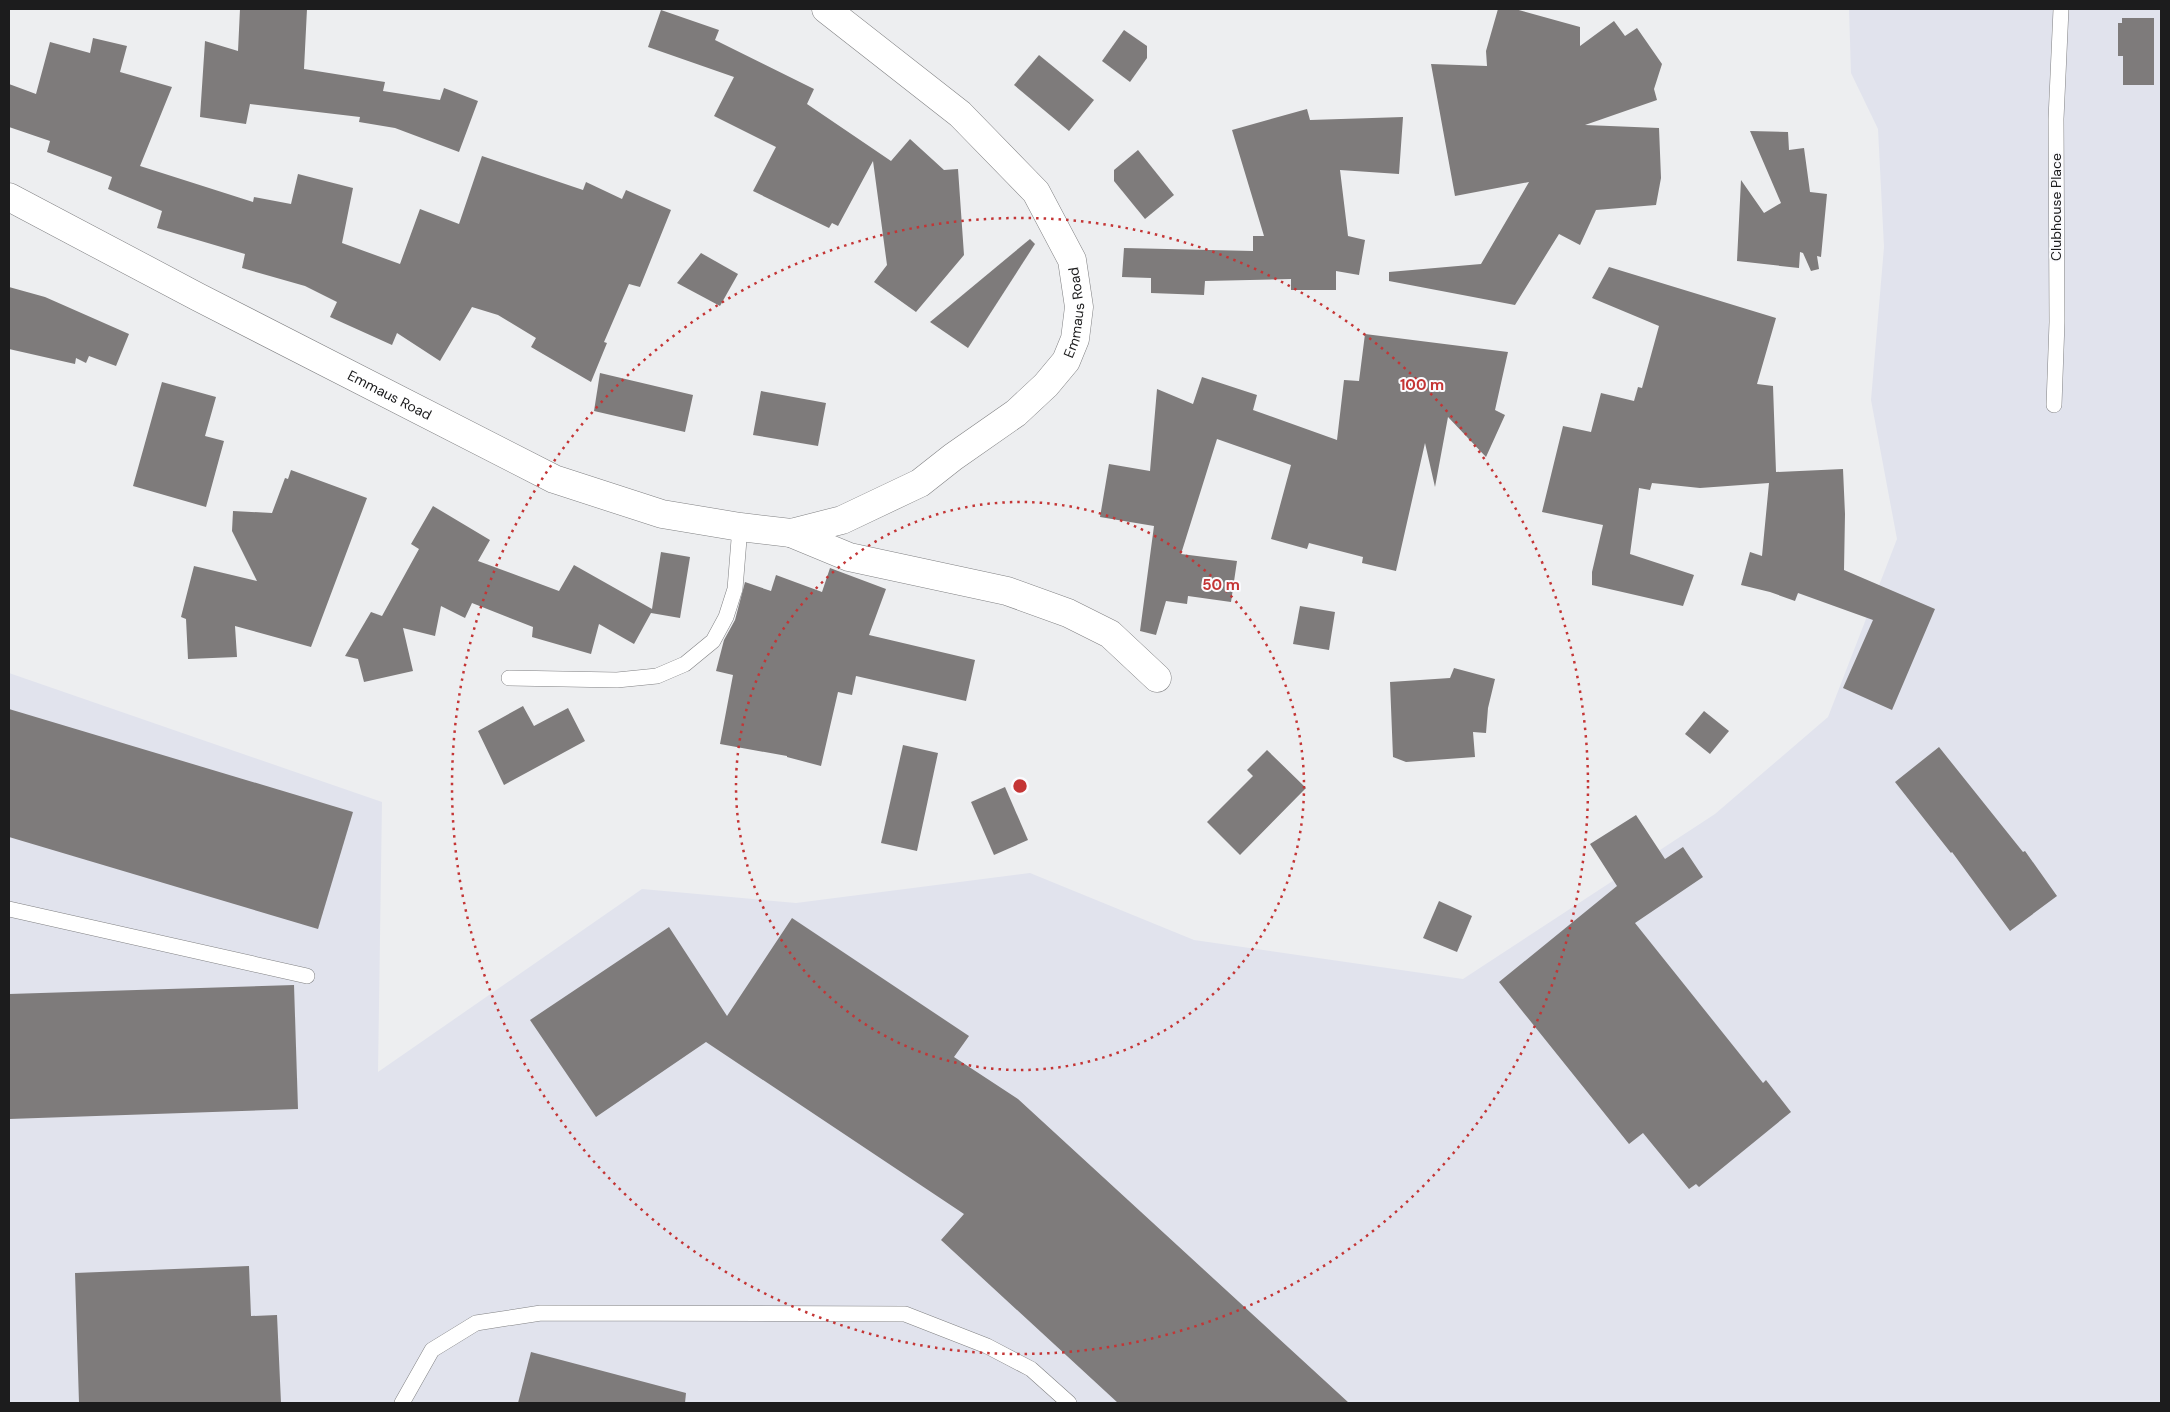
<svg xmlns="http://www.w3.org/2000/svg" width="2170" height="1412" font-family="'DM Sans',sans-serif">
	<style>
		.built { fill: #e1e3ed }
		.building { fill: #7e7b7b }
		.lines { fill: none; stroke-linecap: round; stroke-linejoin: round }
		.lane-casing { stroke: #808183; stroke-width: 16 }
		.street-casing { stroke: #808183; stroke-width: 29 }
		.lane { stroke: #fff; stroke-width: 15 }
		.street { stroke: #fff; stroke-width: 28 }
		.ring { fill: none; stroke: #c43535; stroke-width: 2.5; stroke-dasharray: 2.5 5 }
		.labels { text-anchor: middle; stroke-width: 4; stroke-linejoin: round; paint-order: stroke }
		.street-label { font-size: 14px; fill: #1c1c1d; stroke: #fbfbfe }
		.centre { fill: #c43535; stroke: #fbfbfe; stroke-width: 2.5 }
		.ring-label { font-size: 15px; text-anchor: middle; font-weight: bold; fill: #c43535; stroke: #fbfbfe; stroke-width: 4; stroke-linejoin: round; paint-order: stroke }
	</style>
	<rect width="100%" height="100%" fill="#edeef0"/>
	<!-- built -->
	<polygon class="built" points="1849,9 2161,9 2161,1403 9,1403 9,673 382,802 378,1072 642,889 796,903 1030,873 1194,940 1463,979 1715,814 1828,717 1897,539 1871,400 1884,247 1878,129 1851,73"/>
	<!-- building -->
	<g class="building">
		<polygon points="240,9 307,9 304,69 385,82 383,91 440,100 444,88 478,101 459,152 395,128 359,122 360,117 250,104 246,124 200,117 205,41 238,51"/>
		<polygon points="1498,9 1515,9 1580,27 1580,46 1614,21 1625,36 1637,28 1662,64 1654,89 1657,100 1585,125 1659,128 1661,178 1656,205 1596,210 1580,245 1559,234 1515,305 1389,281 1389,272 1481,264 1529,182 1455,196 1431,64 1487,66 1486,51"/>
		<polygon points="661,10 719,30 715,40 814,89 807,104 891,161 910,139 944,170 958,169 964,255 916,312 874,282 887,265 873,161 838,226 832,223 829,228 753,191 776,147 714,116 734,77 648,47"/>
		<polygon points="2122,18 2154,18 2154,85 2123,85 2123,56 2118,56 2118,23 2122,23"/>
		<polygon points="1124,30 1147,46 1147,58 1130,82 1102,61"/>
		<polygon points="93,38 127,46 120,72 172,87 140,166 253,202 254,197 291,204 298,174 353,188 342,243 400,264 420,209 459,224 482,156 583,190 586,182 622,199 626,190 671,210 640,287 629,284 604,342 607,343 591,382 531,347 536,338 498,315 472,307 440,361 397,333 392,345 330,317 337,302 305,286 242,268 245,254 157,228 162,211 108,189 112,177 47,152 50,141 9,127 9,84 36,94 50,42 90,53"/>
		<polygon points="1039,55 1094,100 1069,131 1014,85"/>
		<polygon points="1307,109 1310,120 1403,117 1399,174 1340,170 1348,236 1365,240 1359,275 1336,271 1336,290 1291,290 1291,279 1205,281 1204,295 1151,293 1151,278 1122,277 1124,248 1253,251 1253,236 1264,236 1232,130"/>
		<polygon points="1750,131 1788,132 1789,150 1804,148 1810,192 1827,194 1821,257 1817,256 1819,269 1811,271 1803,253 1800,252 1799,268 1737,261 1741,180 1764,213 1781,203"/>
		<polygon points="1138,150 1174,195 1145,219 1114,181 1114,170"/>
		<polygon points="1030,239 1035,244 968,348 930,322"/>
		<polygon points="701,253 738,274 720,306 677,283"/>
		<polygon points="1609,267 1776,318 1757,384 1773,386 1776,472 1843,469 1845,514 1844,570 1935,609 1892,710 1843,688 1873,620 1798,593 1795,601 1770,592 1741,585 1750,552 1762,556 1769,483 1700,488 1652,483 1650,490 1639,488 1630,554 1694,575 1683,606 1592,585 1592,572 1603,525 1542,512 1563,426 1591,432 1601,393 1634,401 1638,387 1642,388 1659,326 1592,298"/>
		<polygon points="9,287 45,297 129,334 116,366 89,356 86,363 76,358 75,364 9,349"/>
		<polygon points="1365,334 1508,352 1495,410 1505,415 1486,457 1448,417 1435,487 1425,443 1396,571 1362,563 1363,557 1309,543 1307,549 1271,539 1291,465 1217,439 1181,554 1237,561 1231,602 1188,596 1187,604 1166,601 1156,635 1140,631 1154,526 1100,517 1109,464 1150,471 1157,389 1193,404 1202,377 1257,395 1253,410 1337,440 1344,380 1359,381"/>
		<polygon points="600,373 693,395 685,432 594,411"/>
		<polygon points="162,382 216,397 205,436 224,441 206,507 133,486"/>
		<polygon points="761,391 826,403 818,446 753,435"/>
		<polygon points="291,470 367,498 311,647 235,626 237,657 188,659 186,619 181,617 194,566 257,581 232,531 233,511 272,513 285,478 288,479"/>
		<polygon points="433,506 490,540 478,561 559,591 574,565 652,609 661,552 690,557 680,618 651,613 634,644 599,624 591,654 532,637 533,627 472,603 465,618 441,606 435,636 403,628 413,671 364,682 358,659 345,656 371,612 382,616 419,549 411,544"/>
		<polygon points="830,568 886,589 869,635 975,660 966,701 856,676 852,695 838,692 821,766 787,757 787,756 720,744 733,675 716,671 724,640 735,620 745,582 771,591 776,575 822,592"/>
		<polygon points="1300,606 1335,612 1329,650 1293,644"/>
		<polygon points="1454,668 1495,679 1488,708 1486,733 1473,732 1475,757 1406,762 1393,757 1390,682 1450,678"/>
		<polygon points="523,706 534,726 568,708 585,741 504,785 478,731"/>
		<polygon points="9,709 353,812 318,929 9,837"/>
		<polygon points="1704,711 1729,731 1710,754 1685,734"/>
		<polygon points="903,745 938,753 917,851 881,843"/>
		<polygon points="1939,747 2023,852 2025,851 2057,896 2010,931 1952,852 1951,853 1895,782"/>
		<polygon points="1267,750 1306,788 1240,855 1207,822 1253,776 1247,770"/>
		<polygon points="1005,787 1028,840 994,855 971,802"/>
		<polygon points="1636,815 1665,859 1683,847 1703,877 1635,923 1763,1083 1766,1080 1791,1112 1699,1187 1696,1184 1689,1189 1643,1133 1629,1144 1499,982 1617,886 1590,844"/>
		<polygon points="1439,901 1472,916 1457,952 1423,938"/>
		<polygon points="792,918 969,1036 954,1057 1018,1099 1349,1403 1118,1403 941,1240 964,1214 706,1042 596,1117 530,1020 669,927 727,1016"/>
		<polygon points="294,985 298,1109 9,1119 9,994"/>
		<polygon points="249,1266 251,1316 277,1315 281,1403 79,1403 75,1273"/>
		<polygon points="531,1352 686,1393 685,1403 518,1403"/>
	</g>
	<g class="lines">
		<!-- lane casing -->
		<g class="lane-casing">
			<g id="lane">
				<polyline points="2054,405 2057,322 2056,119 2061,9"/>
				<polyline points="509,678 617,680 657,676 685,664 713,641 726,617 735,589 740,527"/>
				<polyline points="9,909 307,976"/>
				<polyline points="402,1403 432,1350 476,1323 541,1313 905,1314 987,1346 1031,1369 1069,1403"/>
			</g>
		</g>
		<!-- street casing -->
		<g class="street-casing">
			<g id="street">
				<path id="s1" d="M9,197L198,297L554,479L662,514L740,527L791,533L842,520L920,483L953,457L1016,413L1046,385L1066,361L1075,339L1079,307L1072,260L1036,192L960,114L826,9"/>
				<polyline points="791,533 849,557 1007,591 1068,613 1110,634 1157,678"/>
			</g>
		</g>
		<!-- lane -->
		<use href="#lane" class="lane"/>
		<!-- street -->
		<use href="#street" class="street"/>
	</g>
	<!-- distance rings -->
	<g class="ring">
		<circle cx="1020" cy="786" r="284"/>
		<circle cx="1020" cy="786" r="568"/>
	</g>
	<g class="labels">
		<!-- street labels -->
		<g class="street-label">
			<text transform="translate(2056 207) rotate(-90)" y="5">Clubhouse Place</text>
			<text dy="5" stroke="none"><textPath href="#s1" startOffset="1238">Emmaus Road</textPath></text>
			<text dy="5" stroke="none"><textPath href="#s1" startOffset="429">Emmaus Road</textPath></text>
		</g>
	</g>
	<circle cx="1020" cy="786" r="8" class="centre"/>
	<g class="ring-label">
		<text x="1422" y="390">100 m</text>
		<text x="1221" y="590">50 m</text>
	</g>
	<!-- border -->
	<rect width="2170" height="1412" fill="none" stroke="#1c1c1d" stroke-width="20"/>
</svg>
